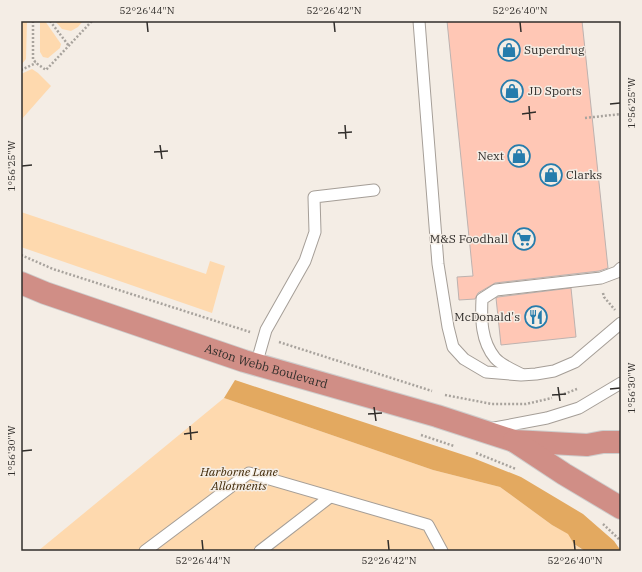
<svg xmlns="http://www.w3.org/2000/svg" width="642" height="572" font-family="'IBM Plex Serif',serif">
	<style>
		.green { fill: #fed9ae }
		.forest { fill: #e3a960 }
		.building { fill: #ffc7b5; stroke: #bdb2af }
		.lines { fill: none; stroke-linecap: round; stroke-linejoin: round }
		.service-casing { stroke: #a59e97; stroke-width: 13 }
		.trunk-casing { stroke: #cecdcc; stroke-width: 24 }
		.path { stroke: #a8a39d; stroke-width: 2.5; stroke-dasharray: 2 2; stroke-linecap: butt }
		.service { stroke: #fff; stroke-width: 11 }
		.trunk { stroke: #d08e86; stroke-width: 22 }
		.ticks { fill: none; stroke: #312e2b; stroke-width: 1.5 }
		.labels { text-anchor: middle; stroke-width: 3; stroke-linejoin: round; paint-order: stroke }
		.poi-label { font-size: 12px; fill: #312e2b; stroke: #f4ede5; text-anchor: start }
		.street-label { font-size: 12px; fill: #312e2b; stroke: #f4ede5 }
		.park-label { font-size: 12px; font-style: italic; fill: #402908; stroke: #f4ede5 }
		.neatline { fill: none; stroke: #312e2b; stroke-width: 1.5 }
		.ticks-label { font-size: 10px; text-anchor: middle; fill: #312e2b }
	</style>
	<rect width="100%" height="100%" fill="#f4ede5"/>
	<!-- green -->
	<g class="green">
		<polygon points="21,21 27,21 26,59 21,65"/>
		<polygon points="40,21 45,21 61,44 60,48 48,58 43,57 40,52"/>
		<polygon points="55,21 83,21 78,27 71,31 62,29"/>
		<polygon points="32,69 38,73 51,86 21,120 21,74"/>
		<polygon points="21,212 206,274 210,261 225,266 212,313 21,247"/>
		<polygon points="224,398 433,470 500,487 552,525 569,534 574,544 581,549 577,551 38,551"/>
	</g>
	<!-- forest -->
	<polygon class="forest" points="235,380 473,458 521,477 583,514 614,541 621,551 585,551 574,544 568,534 552,525 500,487 433,470 224,398"/>
	<!-- building -->
	<g class="building">
		<polygon points="447,21 582,21 608,268 599,271 495,283 478,293 475,299 459,300 457,277 473,276"/>
		<polygon points="571,288 576,337 501,345 496,298 498,297"/>
	</g>
	<g class="lines">
		<!-- service casing -->
		<g class="service-casing">
			<g id="service">
				<polyline points="419,21 438,264 448,327 453,347 464,359 486,372 521,375 536,374 554,371 575,362 621,323"/>
				<polyline points="256,365 266,330 305,261 315,232 314,197 374,190"/>
				<path d="M521,374C513,370 501,365 495,358C481,341 481,319 482,299L496,290L601,278L617,272L621,268"/>
				<polyline points="489,429 547,418 579,408 621,383"/>
				<polyline points="145,551 249,473 428,525 442,551"/>
				<polyline points="260,551 330,497"/>
			</g>
		</g>
		<!-- trunk casing -->
		<g class="trunk-casing">
			<g id="trunk">
				<path id="s1" d="M21,283L45,293L244,361L437,416L514,441L587,445L603,442H621"/>
				<polyline points="514,441 564,474 621,508"/>
			</g>
		</g>
		<!-- path -->
		<g class="path">
			<polyline points="33,21 33,59 36,63 46,70 92,21"/>
			<polyline points="50,21 69,46"/>
			<polyline points="21,70 36,63"/>
			<polyline points="585,118 621,114"/>
			<polyline points="21,255 53,269 250,332"/>
			<polyline points="603,293 604,297 615,310"/>
			<polyline points="279,342 432,391"/>
			<polyline points="564,394 577,389"/>
			<polyline points="445,395 492,404 526,404 552,398"/>
			<polyline points="421,435 454,446"/>
			<polyline points="476,453 516,469"/>
			<polyline points="603,524 621,541"/>
		</g>
		<!-- service -->
		<use href="#service" class="service"/>
		<!-- trunk -->
		<use href="#trunk" class="trunk"/>
	</g>
	<!-- ticks -->
	<path class="ticks" d="M147,22L148,32M334,22L335,32M520,22L521,32M610,104L620,103M529,106L530,120M522,114L536,112M345,125L346,139M338,133L352,132M160,145L162,159M154,152L168,151M22,166L32,165M558,387L560,401M610,389L620,388M552,395L566,394M374,407L376,421M368,414L382,413M190,426L191,440M184,434L198,432M22,451L32,450M202,540L203,550M388,540L389,550M574,540L575,550"/>
	<!-- icons -->
	<defs>
		<g id="shop-ring" transform="scale(1.15)"><circle r="9.5" fill="#f4ede5" stroke="#267cac" stroke-width="1.5"/><path d="M-5-2.5h2.3a2.7 3.5 0 0 1 5.4 0H5L5.5 6h-11ZM-1.5-2.5h3a1.5 2.3 0 0 0-3 0Z" fill="#267cac"/></g>
		<g id="supermarket-ring" transform="scale(1.15)"><circle r="9.5" fill="#f4ede5" stroke="#267cac" stroke-width="1.5"/><path d="M-6-5.5h2.5l.6 2H6L4.5 2H-2.5L-4.4-4H-6ZM-1.5 3.2a1.3 1.3 0 1 0 .1 0ZM3 3.2a1.3 1.3 0 1 0 .1 0Z" fill="#267cac"/></g>
		<g id="restaurant-ring" transform="scale(1.15)"><circle r="9.5" fill="#f4ede5" stroke="#267cac" stroke-width="1.5"/><path d="M-5-6h1v4h1v-4h1v4h1v-4h1v5L-1.5 .5V6h-2V.5L-5-1ZM5-6V6H3V1.5H1.5Q1.5-4 5-6Z" fill="#267cac"/></g>
	</defs>
	<g fill-rule="evenodd">
		<use href="#shop-ring" x="509" y="50"/>
		<use href="#shop-ring" x="512" y="91"/>
		<use href="#shop-ring" x="519" y="156"/>
		<use href="#shop-ring" x="551" y="175"/>
		<use href="#supermarket-ring" x="524" y="239"/>
		<use href="#restaurant-ring" x="536" y="317"/>
	</g>
	<g class="labels">
		<!-- poi labels -->
		<g class="poi-label">
			<text x="524" y="54">Superdrug</text>
			<text x="528" y="95">JD Sports</text>
			<text x="504" y="160" text-anchor="end">Next</text>
			<text x="566" y="179">Clarks</text>
			<text x="508" y="243" text-anchor="end">M&amp;S Foodhall</text>
			<text x="520" y="321" text-anchor="end">McDonald's</text>
		</g>
		<!-- street labels -->
		<g class="street-label">
			<text dy="4" stroke="none"><textPath href="#s1" startOffset="259">Aston Webb Boulevard</textPath></text>
		</g>
		<!-- park labels -->
		<g class="park-label">
			<text x="239" y="476">Harborne Lane<tspan x="239" dy="14">Allotments</tspan></text>
		</g>
	</g>
	<!-- border -->
	<rect width="642" height="572" fill="none" stroke="#f4ede5" stroke-width="44"/>
	<rect x="22" y="22" width="598" height="528" class="neatline"/>
	<g class="ticks-label">
		<text x="147" y="14">52°26'44"N</text>
		<text x="334" y="14">52°26'42"N</text>
		<text x="520" y="14">52°26'40"N</text>
		<text transform="translate(631 103) rotate(-90)" y="4">1°56'25"W</text>
		<text transform="translate(11 166) rotate(-90)" y="4">1°56'25"W</text>
		<text transform="translate(631 388) rotate(-90)" y="4">1°56'30"W</text>
		<text transform="translate(11 451) rotate(-90)" y="4">1°56'30"W</text>
		<text x="203" y="564">52°26'44"N</text>
		<text x="389" y="564">52°26'42"N</text>
		<text x="575" y="564">52°26'40"N</text>
	</g>
</svg>
